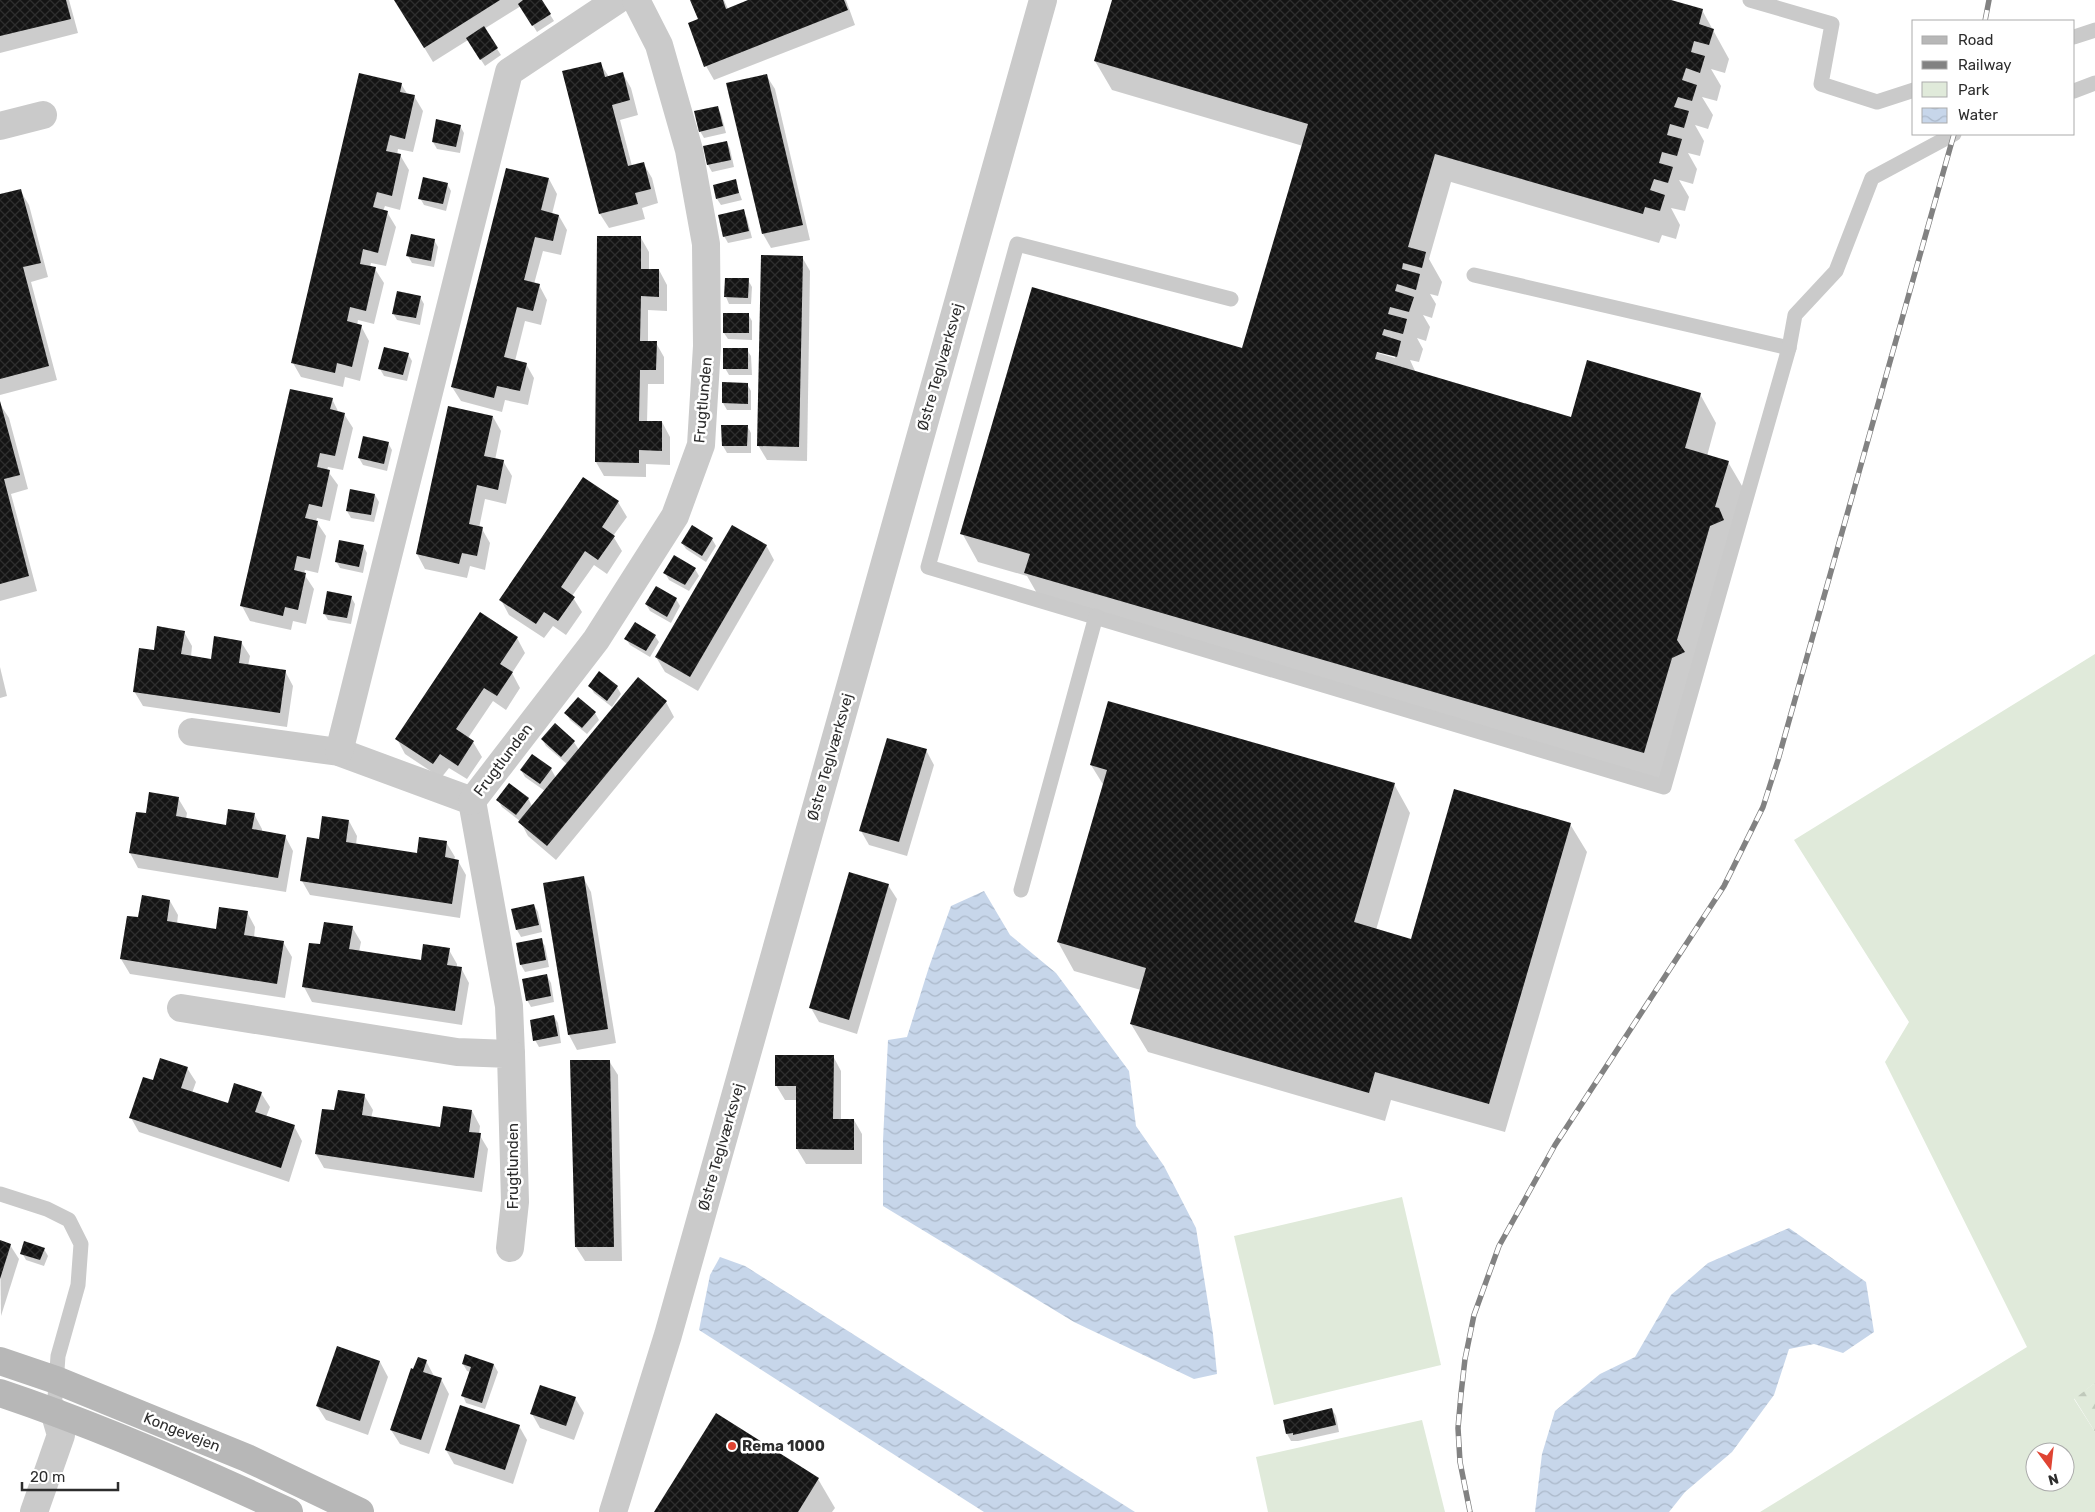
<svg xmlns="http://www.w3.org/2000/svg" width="2095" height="1512" font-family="Rubik,sans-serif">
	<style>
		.forest { fill: url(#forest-firs) }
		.park { fill: #e0eada; fill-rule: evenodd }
		.water { fill: url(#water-waves) }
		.shadow { fill: #0003; fill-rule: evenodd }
		.building { fill: url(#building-cross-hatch) }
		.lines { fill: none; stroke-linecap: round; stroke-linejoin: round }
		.service { stroke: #cacaca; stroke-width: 15 }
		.minor { stroke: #cacaca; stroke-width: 28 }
		.secondary { stroke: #b7b7b7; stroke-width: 28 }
		.rail-casing { stroke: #828282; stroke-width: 5.5 }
		.rail { stroke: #fff; stroke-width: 4; stroke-dasharray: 11; stroke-linecap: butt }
		.poi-dot { fill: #df4433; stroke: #fff; stroke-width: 2 }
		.labels { text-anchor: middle; stroke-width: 5; stroke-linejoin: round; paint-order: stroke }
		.street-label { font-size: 15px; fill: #2d2d2d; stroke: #fff }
		.poi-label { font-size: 15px; font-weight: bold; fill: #2d2d2d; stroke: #fff; text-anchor: start }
	</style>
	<defs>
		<pattern id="forest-firs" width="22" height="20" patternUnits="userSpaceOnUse" patternTransform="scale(1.25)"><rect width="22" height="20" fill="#e0eada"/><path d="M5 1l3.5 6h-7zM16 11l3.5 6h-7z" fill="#c0c9bb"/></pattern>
		<pattern id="water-waves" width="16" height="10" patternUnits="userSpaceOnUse" patternTransform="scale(1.25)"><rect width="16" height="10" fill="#c7d6ea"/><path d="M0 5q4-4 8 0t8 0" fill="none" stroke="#abb8c9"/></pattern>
		<pattern id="building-cross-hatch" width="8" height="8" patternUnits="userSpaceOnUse" patternTransform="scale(1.25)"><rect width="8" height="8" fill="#141414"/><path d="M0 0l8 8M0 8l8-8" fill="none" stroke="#2e2e2e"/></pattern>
	</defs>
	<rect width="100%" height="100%" fill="#fff"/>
	<!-- forest -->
	<polygon class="forest" points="2095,1383 2095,1432 2074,1398"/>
	<!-- park -->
	<g class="park">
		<path d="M2095,654V1383L2074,1399L2095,1432V1512H1760L2027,1347L1885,1062L1909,1022L1794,840ZM2035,1452H2065V1482H2035Z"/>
		<polygon points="1402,1197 1441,1365 1274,1405 1234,1236"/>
		<polygon points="1422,1420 1445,1512 1268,1512 1256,1457"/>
	</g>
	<!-- water -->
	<g class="water">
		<polygon points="984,891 1010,935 1056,973 1129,1071 1136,1126 1164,1166 1196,1228 1213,1334 1217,1374 1194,1379 1074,1322 883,1206 883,1140 888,1040 907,1037 929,967 951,906"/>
		<polygon points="1789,1228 1866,1282 1874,1332 1843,1353 1814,1344 1789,1349 1774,1395 1732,1452 1685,1492 1669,1512 1535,1512 1542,1454 1555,1411 1600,1374 1635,1357 1671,1295 1708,1263"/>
		<polygon points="720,1257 745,1266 1135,1512 984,1512 699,1330 710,1275"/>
	</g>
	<!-- shadow -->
	<g class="shadow">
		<polygon points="0,0 69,0 78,33 0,53"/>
		<polygon points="395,0 541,0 554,21 537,32 521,6 484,29 501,55 485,66 468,40 433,62"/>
		<polygon points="692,0 724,0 728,9 751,0 846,0 855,25 714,80 706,66 700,20"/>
		<path d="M1113,0H1666L1702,10L1729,59L1725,73L1711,69L1721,86L1717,101L1702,97L1713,115L1708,129L1695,125L1704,141L1700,156L1688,153L1697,169L1693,184L1679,180L1689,197L1685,211L1671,208L1680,225L1676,239L1662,235L1659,243L1451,182L1429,259L1442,282L1438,296L1430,294L1436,304L1432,318L1423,315L1430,327L1426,341L1417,338L1423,349L1419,362L1410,360L1416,373L1571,418L1700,394L1716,423L1707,456L1728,462L1745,491L1660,781L1042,602L1027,576L978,562L962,533L1243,350L1303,146L1112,90L1095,61ZM1372,349L1395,355V358L1371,351Z"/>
		<polygon points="600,63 609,77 623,74 631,88 638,115 620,120 632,166 643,163 652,178 658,203 642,208 645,219 609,228 600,214 564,72"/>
		<polygon points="766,75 775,89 810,240 771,248 763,234 728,84"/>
		<polygon points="401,84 408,95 414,96 423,111 413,152 398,149 397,155 400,155 409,170 400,210 385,206 383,211 387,212 396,227 386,266 371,263 370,268 375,269 384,283 374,324 358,320 357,325 361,326 369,341 360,381 345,377 343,387 301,377 293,363"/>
		<polygon points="717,107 721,114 726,133 704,138 700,131"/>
		<polygon points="460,126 464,133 460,153 437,149 433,142"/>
		<polygon points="727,142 730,149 734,167 712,172 708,165"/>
		<polygon points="549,179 557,194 552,214 559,216 567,230 561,255 543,251 534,284 539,285 547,300 541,325 525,321 515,361 526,364 534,378 528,405 505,400 502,412 461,401 452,387"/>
		<polygon points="735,181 742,200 721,205 717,199"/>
		<polygon points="447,184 451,191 446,211 424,205 420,198"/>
		<polygon points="20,190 29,205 48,277 31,282 57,380 0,395 0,195"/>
		<polygon points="743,211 747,218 752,238 728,243 724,236"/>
		<polygon points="641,238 649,252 649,270 659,270 667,285 667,311 648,310 648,343 656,343 664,357 664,384 648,384 647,422 662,422 670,437 670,465 646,464 646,477 604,476 596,462"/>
		<polygon points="434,240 438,247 434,267 412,263 408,256"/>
		<polygon points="802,257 810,271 807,461 767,460 758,445"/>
		<polygon points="748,280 752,287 751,304 729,304 726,297"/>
		<polygon points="420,297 424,304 420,325 397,320 393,313"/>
		<polygon points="748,314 752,321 752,340 728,339 724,333"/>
		<polygon points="747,350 751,356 752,375 729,375 725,368"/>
		<polygon points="408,354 412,361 407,381 384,376 380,369"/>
		<polygon points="747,384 751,391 751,410 727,410 723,403"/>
		<polygon points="332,399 339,413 344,414 353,428 343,470 328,467 327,470 338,485 330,521 317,518 316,521 326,536 318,573 305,570 304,574 314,589 306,624 293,621 291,630 250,621 242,606"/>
		<polygon points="0,404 9,418 28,489 11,494 37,591 0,601"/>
		<polygon points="493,417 501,431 495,460 503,461 512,476 506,504 485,499 479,528 482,529 490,543 485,570 470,566 467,578 425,569 417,554"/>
		<polygon points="723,426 747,426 751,433 751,453 727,453 723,446"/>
		<polygon points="388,443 392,450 387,471 363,465 359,458"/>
		<polygon points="583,479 618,502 627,517 613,536 622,551 607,574 594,565 572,596 582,612 566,635 553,626 544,638 509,615 501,600"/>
		<polygon points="375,495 379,502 374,522 351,518 347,511"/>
		<polygon points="693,526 712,539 716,546 706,562 686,549 682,543"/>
		<polygon points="766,545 774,560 698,691 665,672 656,657"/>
		<polygon points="363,546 367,553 363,573 340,568 336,561"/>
		<polygon points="695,569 699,576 689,591 669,580 665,573"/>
		<polygon points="351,597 355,604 351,624 328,620 324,613"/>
		<polygon points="676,599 680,606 671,623 650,611 646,604"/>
		<polygon points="184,632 192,646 191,657 212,660 241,642 250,656 248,666 285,671 293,686 287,727 143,706 134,691"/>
		<polygon points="655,636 659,642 650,657 630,645 626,639"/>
		<polygon points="517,638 525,653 512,673 520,688 506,710 493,701 468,738 473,742 482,757 467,779 449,768 441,778 405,754 397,739"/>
		<polygon points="0,667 7,696 0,698"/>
		<polygon points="590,686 617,687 621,694 612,707 594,693"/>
		<polygon points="666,702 674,717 556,860 528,836 520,821 502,807 498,800 528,798 532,806 545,791 525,777 521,770 551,769 556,778 567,764 546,746 542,739 574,742 579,750"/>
		<polygon points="566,713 595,713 599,720 587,734 570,720"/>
		<polygon points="926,750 934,765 907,856 869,845 861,831"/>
		<polygon points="1091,765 1394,784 1410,813 1376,930 1412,940 1570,824 1587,852 1505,1132 1391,1100 1385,1121 1148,1052 1131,1024 1141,990 1074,971 1058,942 1104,786"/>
		<polygon points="178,798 187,813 186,819 227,826 254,814 262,829 262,832 285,836 293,851 286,892 138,868 130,853 147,815"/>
		<polygon points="349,821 357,836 356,845 418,854 446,842 455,857 454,860 458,861 466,875 460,918 310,895 302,881 320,840"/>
		<polygon points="583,877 591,892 616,1043 577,1050 569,1035 545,884"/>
		<polygon points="888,885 897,899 857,1034 819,1022 811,1008"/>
		<polygon points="170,901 178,915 177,924 217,930 247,912 255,927 254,938 283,942 292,957 285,998 130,974 121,959 139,919"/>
		<polygon points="534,905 538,912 542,932 521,937 517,930"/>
		<polygon points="352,927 361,942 359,952 422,962 449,950 457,964 457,967 461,968 469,983 462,1025 312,1002 304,987"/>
		<polygon points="541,940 545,946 549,967 525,972 521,965"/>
		<polygon points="547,976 551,983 554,1002 531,1007 527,1000"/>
		<polygon points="554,1016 558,1023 561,1043 539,1047 535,1040"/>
		<polygon points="833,1056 841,1071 841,1120 854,1120 862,1134 862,1164 806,1164 797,1149 797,1100 785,1100 776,1085"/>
		<polygon points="609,1061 618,1075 622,1261 585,1261 576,1247"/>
		<polygon points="187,1068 196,1082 192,1093 229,1105 261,1093 270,1107 266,1117 294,1126 302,1141 289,1182 139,1132 131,1118 154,1082"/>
		<polygon points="364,1095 373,1110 371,1118 441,1128 472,1111 480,1126 479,1134 488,1149 482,1192 324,1168 316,1154 335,1112"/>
		<polygon points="0,1242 10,1245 19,1259 1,1316"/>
		<polygon points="44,1249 48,1256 44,1266 26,1260 22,1253"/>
		<polygon points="338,1348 380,1362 388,1377 368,1435 326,1420 317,1406"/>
		<polygon points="426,1361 434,1376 441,1379 449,1394 429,1454 400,1444 391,1430 414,1370"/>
		<polygon points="463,1364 494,1365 498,1372 485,1409 466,1403 463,1396 471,1372 467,1371"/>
		<polygon points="575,1398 584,1413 574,1440 540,1428 532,1414"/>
		<polygon points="1332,1409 1336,1416 1339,1432 1298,1441 1291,1441 1287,1434 1285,1421"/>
		<polygon points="519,1426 527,1440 513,1484 454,1464 446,1450"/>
		<polygon points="818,1479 835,1508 832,1512 655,1512"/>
	</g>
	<!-- building -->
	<g class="building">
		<polygon points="0,0 66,0 71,19 0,36"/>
		<polygon points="394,0 500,0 424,48"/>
		<polygon points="523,0 542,0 551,14 532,26 518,4"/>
		<polygon points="690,0 723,0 726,9 748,0 844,0 848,10 704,67 688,23 698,19"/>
		<polygon points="1112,0 1671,0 1703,9 1699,24 1714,29 1709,45 1694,41 1691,52 1705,56 1700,73 1686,68 1682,80 1697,85 1692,101 1678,97 1674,107 1689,111 1684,128 1670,124 1667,135 1682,139 1677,156 1662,152 1659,163 1673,167 1668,183 1654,179 1650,190 1665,195 1660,211 1645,207 1643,214 1435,154 1408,247 1426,252 1422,268 1403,263 1402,269 1420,274 1416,290 1397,284 1395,291 1414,297 1409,312 1390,307 1388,314 1407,319 1403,334 1384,329 1382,335 1401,341 1397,357 1377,352 1375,359 1571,417 1587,360 1701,393 1685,448 1729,461 1715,507 1719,508 1724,520 1710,526 1677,640 1685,652 1672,658 1644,753 1024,573 1030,554 960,534 1032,287 1242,348 1308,124 1094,61"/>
		<polygon points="484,26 498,48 480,60 466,38"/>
		<polygon points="601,62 605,77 623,72 630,100 612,105 628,166 644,162 651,189 635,193 638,204 599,214 562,71"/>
		<polygon points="359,73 402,83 400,92 415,95 405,139 390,135 386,151 401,154 392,196 377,192 373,207 388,211 378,253 363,249 360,264 376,267 366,311 350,307 347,321 362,325 352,367 337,363 335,373 291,363"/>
		<polygon points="767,74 803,225 762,234 726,83"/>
		<polygon points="718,106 723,126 699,132 694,111"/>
		<polygon points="436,119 461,125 456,147 432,142"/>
		<polygon points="727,141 731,160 707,165 703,146"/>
		<polygon points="506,168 549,178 541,210 559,215 553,241 535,237 524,280 540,284 533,311 517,307 504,357 527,363 520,391 497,386 494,398 451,387"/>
		<polygon points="423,177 448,183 443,204 418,199"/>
		<polygon points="736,179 739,193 716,199 713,185"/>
		<polygon points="21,189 41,263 23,267 49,366 0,379 0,194"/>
		<polygon points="744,209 749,231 723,237 718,215"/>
		<polygon points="411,234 435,239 431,261 406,256"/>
		<polygon points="597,236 641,236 641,269 659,269 659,297 641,296 640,341 657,341 656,370 640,370 639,421 662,421 662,451 639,450 639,463 595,462"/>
		<polygon points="761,255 803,256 799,447 757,446"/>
		<polygon points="725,278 749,278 748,298 724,297"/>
		<polygon points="397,291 421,296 416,318 392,314"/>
		<rect x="723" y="313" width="26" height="20"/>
		<polygon points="384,347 409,353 403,375 378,369"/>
		<rect x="723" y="348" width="25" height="21"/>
		<polygon points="722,382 748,383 748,404 722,403"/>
		<polygon points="290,389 333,398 330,409 345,413 335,456 320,453 317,467 330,470 322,507 309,504 305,518 318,521 310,559 297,556 294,570 306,573 298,610 285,607 283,616 240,606"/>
		<polygon points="0,401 20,475 4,479 29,576 0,584"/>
		<polygon points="448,406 493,416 484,456 504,460 498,490 477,485 469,524 483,527 477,556 462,553 459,564 416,554"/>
		<polygon points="721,425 748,425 747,446 722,446"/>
		<polygon points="363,436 389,442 384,464 358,458"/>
		<polygon points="583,477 619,501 602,527 615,536 598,560 585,551 561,587 575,597 558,621 544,612 536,624 499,600"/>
		<polygon points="350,489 375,494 371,515 346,511"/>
		<polygon points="692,525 713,538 702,556 681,543"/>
		<polygon points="732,525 767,545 690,677 655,657"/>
		<polygon points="339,540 364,545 359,567 335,562"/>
		<polygon points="674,555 696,568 685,585 663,573"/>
		<polygon points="656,586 677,598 667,617 645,604"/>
		<polygon points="327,591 352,596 347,618 323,614"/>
		<polygon points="480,612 518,637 500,664 513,672 497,696 484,688 456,729 474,741 458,766 440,754 433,764 395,739"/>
		<polygon points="635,622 656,635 646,651 624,639"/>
		<polygon points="157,626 185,631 181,654 211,659 214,636 242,641 239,663 286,670 280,713 133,692 139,648 154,650"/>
		<polygon points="599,671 618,686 607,701 588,686"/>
		<polygon points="638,677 667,701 547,846 518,822"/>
		<polygon points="578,697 596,712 582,728 564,713"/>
		<polygon points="1108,701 1395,783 1354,922 1411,939 1454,789 1571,823 1489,1104 1375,1072 1369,1093 1130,1024 1146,968 1057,942 1107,770 1090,765"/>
		<polygon points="555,723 575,741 561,757 541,739"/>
		<polygon points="887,738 927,749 899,842 859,831"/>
		<polygon points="532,754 552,768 540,784 520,770"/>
		<polygon points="509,783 529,798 516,815 496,800"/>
		<polygon points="149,792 179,797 176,816 226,825 228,809 255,813 252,829 286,835 278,878 129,853 136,812 146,813"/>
		<polygon points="322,816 349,820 346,842 417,853 419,837 447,841 445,857 459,860 452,904 300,881 307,837 319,839"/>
		<polygon points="849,872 889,884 849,1020 809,1008"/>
		<polygon points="584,876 608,1029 568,1035 543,883"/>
		<polygon points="142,895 170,900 167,921 216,929 219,907 248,911 244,935 284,941 277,984 120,959 127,916 138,917"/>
		<polygon points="534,904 539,925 516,930 511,909"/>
		<polygon points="324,922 353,926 349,949 421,960 423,944 450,948 447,965 462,967 455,1011 302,987 309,943 320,944"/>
		<polygon points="542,938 546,960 520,965 516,943"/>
		<polygon points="547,974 551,996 526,1001 522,979"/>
		<polygon points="554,1015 558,1036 533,1041 530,1020"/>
		<polygon points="775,1055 834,1055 833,1119 854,1119 854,1150 796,1149 796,1086 775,1086"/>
		<polygon points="160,1058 188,1067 181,1088 228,1103 234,1083 262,1092 255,1112 295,1125 281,1168 129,1118 143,1077 153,1080"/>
		<polygon points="570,1060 610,1060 614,1247 575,1247"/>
		<polygon points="338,1090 365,1094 362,1115 440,1127 443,1106 472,1110 469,1132 481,1133 474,1178 315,1154 322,1109 334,1110"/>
		<polygon points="0,1240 11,1244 0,1279"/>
		<polygon points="24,1241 45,1248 40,1260 20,1254"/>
		<polygon points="337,1346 380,1361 360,1421 316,1406"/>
		<polygon points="465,1354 494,1364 482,1403 461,1396 471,1367 462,1364"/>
		<polygon points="418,1357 427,1360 423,1372 442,1378 421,1440 390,1430 411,1368 413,1369"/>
		<polygon points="540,1385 576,1397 566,1426 530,1414"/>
		<polygon points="460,1405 520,1425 505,1470 445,1450"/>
		<polygon points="1332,1408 1336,1425 1293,1435 1293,1433 1286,1434 1283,1420"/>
		<polygon points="716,1413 819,1478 798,1512 654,1512"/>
	</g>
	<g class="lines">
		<!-- service -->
		<g class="service">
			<polyline points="1750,0 1832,24 1821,84 1877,102 1914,90"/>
			<polyline points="2074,37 2095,30"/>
			<polyline points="2074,91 2095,83"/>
			<polyline points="1474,275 1789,348"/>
			<polyline points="1231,299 1017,244 928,567 1664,787 1789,348 1795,315 1836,271 1872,178 1954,134"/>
			<polyline points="1021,890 1096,616"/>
			<polyline points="0,1194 47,1209 69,1220 81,1244 78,1285 58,1356 54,1411"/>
		</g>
		<!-- minor -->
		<g class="minor">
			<polyline points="0,126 43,115"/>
			<polyline points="192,732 339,752 472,801 509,1006 511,1054"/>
			<polyline points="339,752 509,72 617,0"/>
			<polyline points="472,801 596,640 675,516 701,445 707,346 706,244 689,150 659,45 636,0"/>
			<polyline points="181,1008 457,1052 511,1054 515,1202 510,1248"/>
			<polyline points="34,1512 61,1435 54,1411"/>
			<polyline points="613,1512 668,1335 1043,0"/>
		</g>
		<!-- secondary -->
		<g class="secondary">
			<polyline points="0,1361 56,1380 247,1458 360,1512"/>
			<path d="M0,1393C99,1426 195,1468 289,1512"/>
		</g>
		<!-- rail casing -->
		<g class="rail-casing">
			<g id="rail">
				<polyline points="1985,21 1989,0"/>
				<polyline points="1470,1512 1460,1462 1458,1428 1461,1394 1465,1359 1474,1315 1499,1246 1555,1145 1724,886 1763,807 1778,760 1954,134"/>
			</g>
		</g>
		<!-- rail -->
		<use href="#rail" class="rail"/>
	</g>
	<!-- markers -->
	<circle class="poi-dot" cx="732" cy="1446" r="5"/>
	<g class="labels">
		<!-- street labels -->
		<g class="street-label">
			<text transform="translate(940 367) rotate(-74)" y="5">Østre Teglværksvej</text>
			<text transform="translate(703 400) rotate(-85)" y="5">Frugtlunden</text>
			<text transform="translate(830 757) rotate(-74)" y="5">Østre Teglværksvej</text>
			<text transform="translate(503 760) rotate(-53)" y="5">Frugtlunden</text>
			<text transform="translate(721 1147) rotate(-74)" y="5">Østre Teglværksvej</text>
			<text transform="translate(513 1166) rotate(-90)" y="5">Frugtlunden</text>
			<text transform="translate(182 1432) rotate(22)" y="5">Kongevejen</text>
		</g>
		<!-- poi labels -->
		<g class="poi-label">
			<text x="742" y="1451">Rema 1000</text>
		</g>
	</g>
	<!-- legend -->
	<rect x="1912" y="20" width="162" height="115" fill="#ffffff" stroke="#ababab"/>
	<rect x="1922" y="36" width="25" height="8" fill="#b7b7b7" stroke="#ababab"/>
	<text x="1958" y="45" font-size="15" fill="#2d2d2d">Road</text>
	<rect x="1922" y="61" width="25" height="8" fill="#828282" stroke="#ababab"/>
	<text x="1958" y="70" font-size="15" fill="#2d2d2d">Railway</text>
	<rect x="1922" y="82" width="25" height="15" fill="#e0eada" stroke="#ababab"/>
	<text x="1958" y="95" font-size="15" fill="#2d2d2d">Park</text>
	<rect x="1922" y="108" width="25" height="15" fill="url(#water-waves)" stroke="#ababab"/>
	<text x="1958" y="120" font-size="15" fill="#2d2d2d">Water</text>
	<!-- north arrow -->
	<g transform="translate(2050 1467) rotate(165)"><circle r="24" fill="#ffffff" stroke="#ababab"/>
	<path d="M0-4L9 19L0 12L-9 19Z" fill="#df4433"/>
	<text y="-8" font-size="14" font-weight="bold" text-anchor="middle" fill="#2d2d2d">N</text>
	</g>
	<!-- scale -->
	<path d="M22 1482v8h96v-8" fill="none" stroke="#2d2d2d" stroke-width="2.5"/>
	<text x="30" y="1482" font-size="15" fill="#2d2d2d" stroke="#ffffff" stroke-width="4" paint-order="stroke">20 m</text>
</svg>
